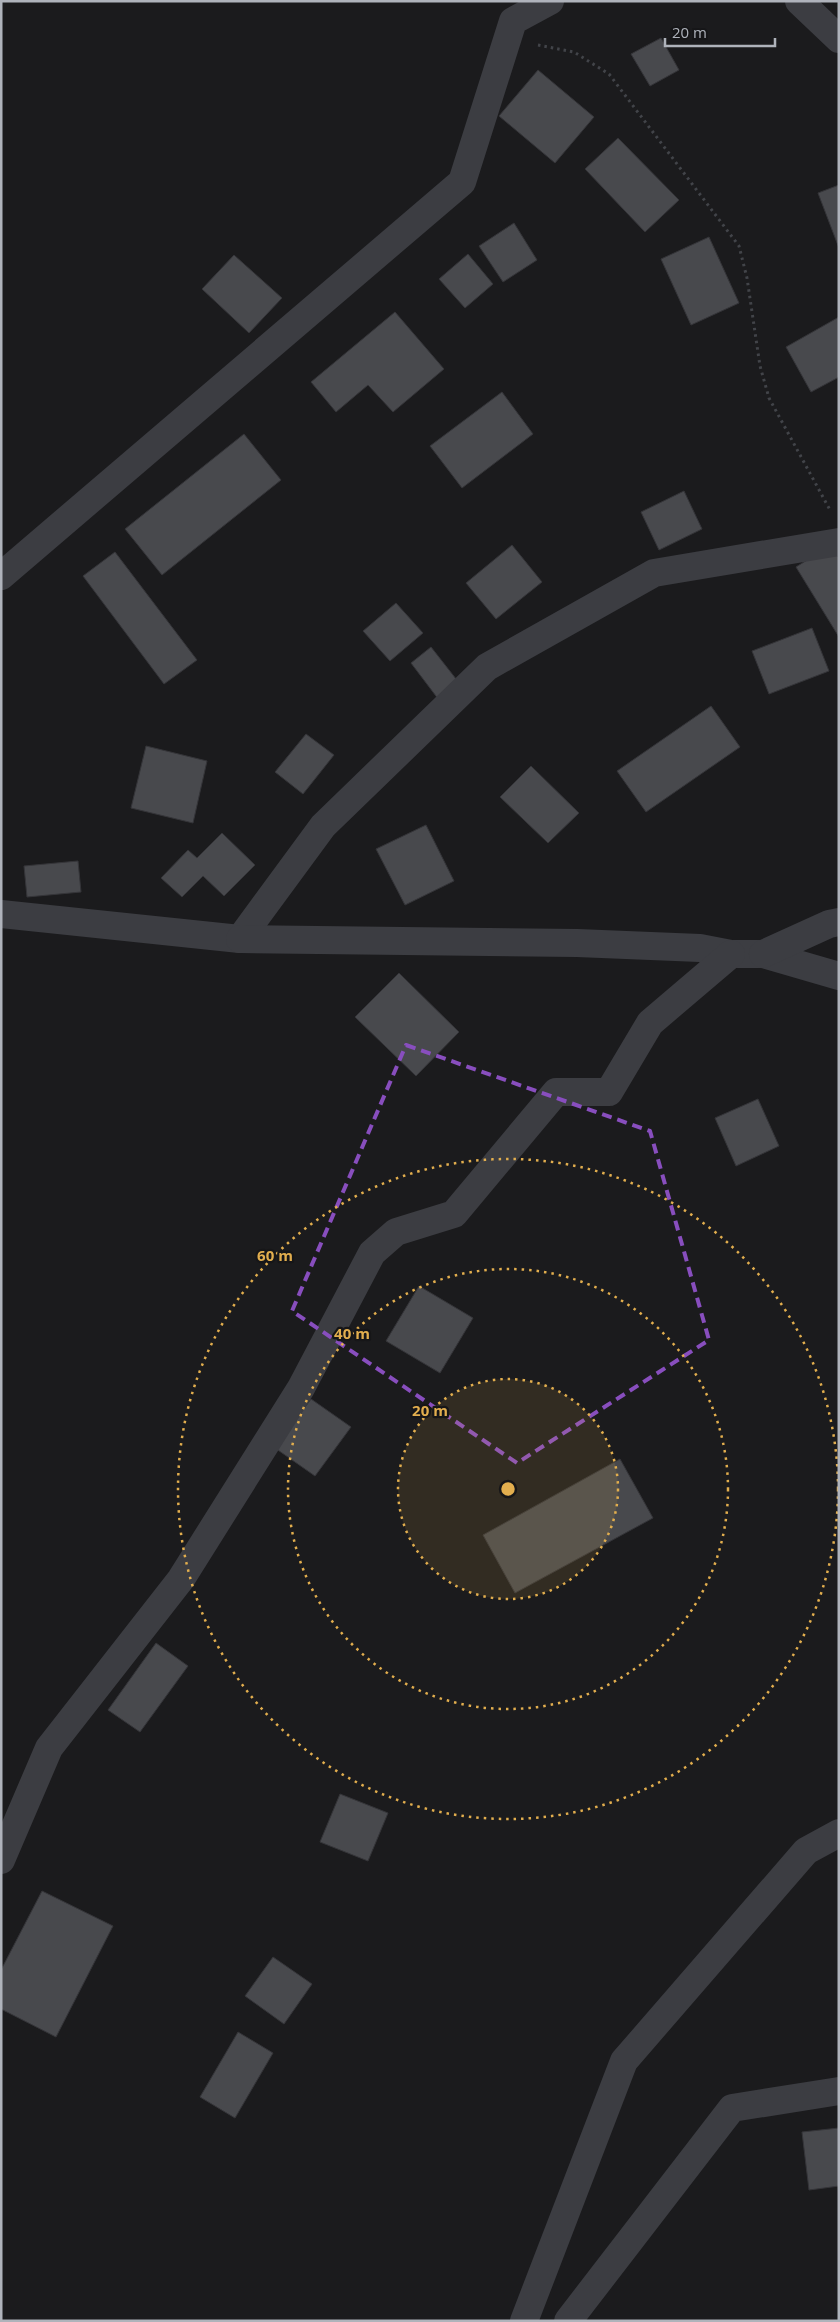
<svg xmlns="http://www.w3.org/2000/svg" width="840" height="2322" font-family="'Open Sans',sans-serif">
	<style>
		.building { fill: #48494d; stroke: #353539 }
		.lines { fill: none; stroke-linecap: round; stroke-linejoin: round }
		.path { stroke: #424449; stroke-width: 3; stroke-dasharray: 2.5 4; stroke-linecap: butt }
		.street { stroke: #3c3d42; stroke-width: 28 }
		.marked { fill: none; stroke: #884ebe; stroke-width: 4; stroke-dasharray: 10 6; stroke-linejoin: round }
		.ring { fill: none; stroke: #e2ae4e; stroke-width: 2.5; stroke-dasharray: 2.5 5 }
		.centre { fill: #e2ae4e; stroke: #161618; stroke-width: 2.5 }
		.ring-label { font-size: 15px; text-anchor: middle; font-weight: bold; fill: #e2ae4e; stroke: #161618; stroke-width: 4.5; stroke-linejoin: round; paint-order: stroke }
	</style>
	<rect width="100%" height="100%" fill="#1b1b1d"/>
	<!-- building -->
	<g class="building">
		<polygon points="661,38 679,70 650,86 631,54"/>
		<polygon points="538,70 594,117 555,163 499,116"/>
		<polygon points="618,138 679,200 645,232 585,169"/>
		<polygon points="839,185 839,248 818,193"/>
		<polygon points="514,223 537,260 503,282 479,246"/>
		<polygon points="709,237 739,303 691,325 661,259"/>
		<polygon points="468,254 493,284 465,308 439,279"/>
		<polygon points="234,255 282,298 249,333 202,289"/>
		<polygon points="395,312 444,369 393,412 368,385 336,412 311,382"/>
		<polygon points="839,317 839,377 811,392 786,347"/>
		<polygon points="502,392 533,434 462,488 430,446"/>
		<polygon points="244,434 281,480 162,575 125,529"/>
		<polygon points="684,491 702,529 659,550 641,512"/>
		<polygon points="512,545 542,582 496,619 466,583"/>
		<polygon points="831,545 839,558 839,637 796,567"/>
		<polygon points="115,552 197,660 164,684 83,576"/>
		<polygon points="396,603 423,633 390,661 363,631"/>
		<polygon points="812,628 829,671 769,694 752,651"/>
		<polygon points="431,647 460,684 439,700 411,663"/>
		<polygon points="711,706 740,747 646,812 617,771"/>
		<polygon points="306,734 334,755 303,794 275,772"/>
		<polygon points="146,746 207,761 193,823 131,808"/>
		<polygon points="531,766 579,813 548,843 500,797"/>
		<polygon points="426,825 454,881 405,905 376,849"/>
		<polygon points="222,833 255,865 224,896 203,876 182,897 161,878 188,850 197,858"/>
		<polygon points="78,861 81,892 27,897 24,866"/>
		<polygon points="399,973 459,1032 416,1076 355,1017"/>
		<polygon points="758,1099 779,1146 736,1166 715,1118"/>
		<polygon points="419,1286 473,1318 440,1373 386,1341"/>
		<polygon points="311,1399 351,1427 315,1476 275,1448"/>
		<polygon points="620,1459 653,1518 515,1593 483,1535"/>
		<polygon points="156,1643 188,1666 140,1732 108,1710"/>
		<polygon points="340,1794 388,1813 368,1861 320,1842"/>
		<polygon points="42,1891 113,1926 56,2037 1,2009 1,1970"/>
		<polygon points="273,1957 312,1984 284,2024 245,1996"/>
		<polygon points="238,2032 273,2053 235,2118 200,2097"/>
		<polygon points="839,2128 839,2186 809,2190 802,2132"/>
	</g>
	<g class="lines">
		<!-- path -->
		<polyline class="path" points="538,45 574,52 609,74 739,246 747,278 760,366 769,398 830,510"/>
		<!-- street -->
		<g class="street">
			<polyline points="799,1 839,39"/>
			<polyline points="1,576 462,182 513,21 550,1"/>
			<polyline points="1,914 240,939 323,826 487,667 654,573 839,542"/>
			<polyline points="240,939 577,943 700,948 731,954 763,954 839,976"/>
			<polyline points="763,954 829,924 839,922"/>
			<polyline points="1,1860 49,1748 181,1579 301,1388 372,1253 396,1232 454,1214 556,1092 609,1092 650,1023 731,954"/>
			<polyline points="524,2321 624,2061 806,1851 839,1833"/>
			<polyline points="568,2321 732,2108 839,2091"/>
		</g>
	</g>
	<!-- marked area -->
	<path class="marked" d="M406,1045L650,1131L709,1340L517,1463L292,1311Z"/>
	<!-- distance rings -->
	<circle cx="508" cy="1489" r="110" fill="#e2ae4e" fill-opacity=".12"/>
	<g class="ring">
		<circle cx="508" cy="1489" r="110"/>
		<circle cx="508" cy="1489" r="220"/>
		<circle cx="508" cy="1489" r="330"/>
	</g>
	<circle cx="508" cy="1489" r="8" class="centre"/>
	<g class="ring-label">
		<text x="275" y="1261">60 m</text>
		<text x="352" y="1339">40 m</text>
		<text x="430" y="1416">20 m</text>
	</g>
	<!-- border -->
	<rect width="840" height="2322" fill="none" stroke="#afb3bb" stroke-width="5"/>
	<!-- scale -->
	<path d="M665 38v8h110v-8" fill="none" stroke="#afb3bb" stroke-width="2.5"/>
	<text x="672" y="38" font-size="15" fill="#afb3bb" stroke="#161618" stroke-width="4" paint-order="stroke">20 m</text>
</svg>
